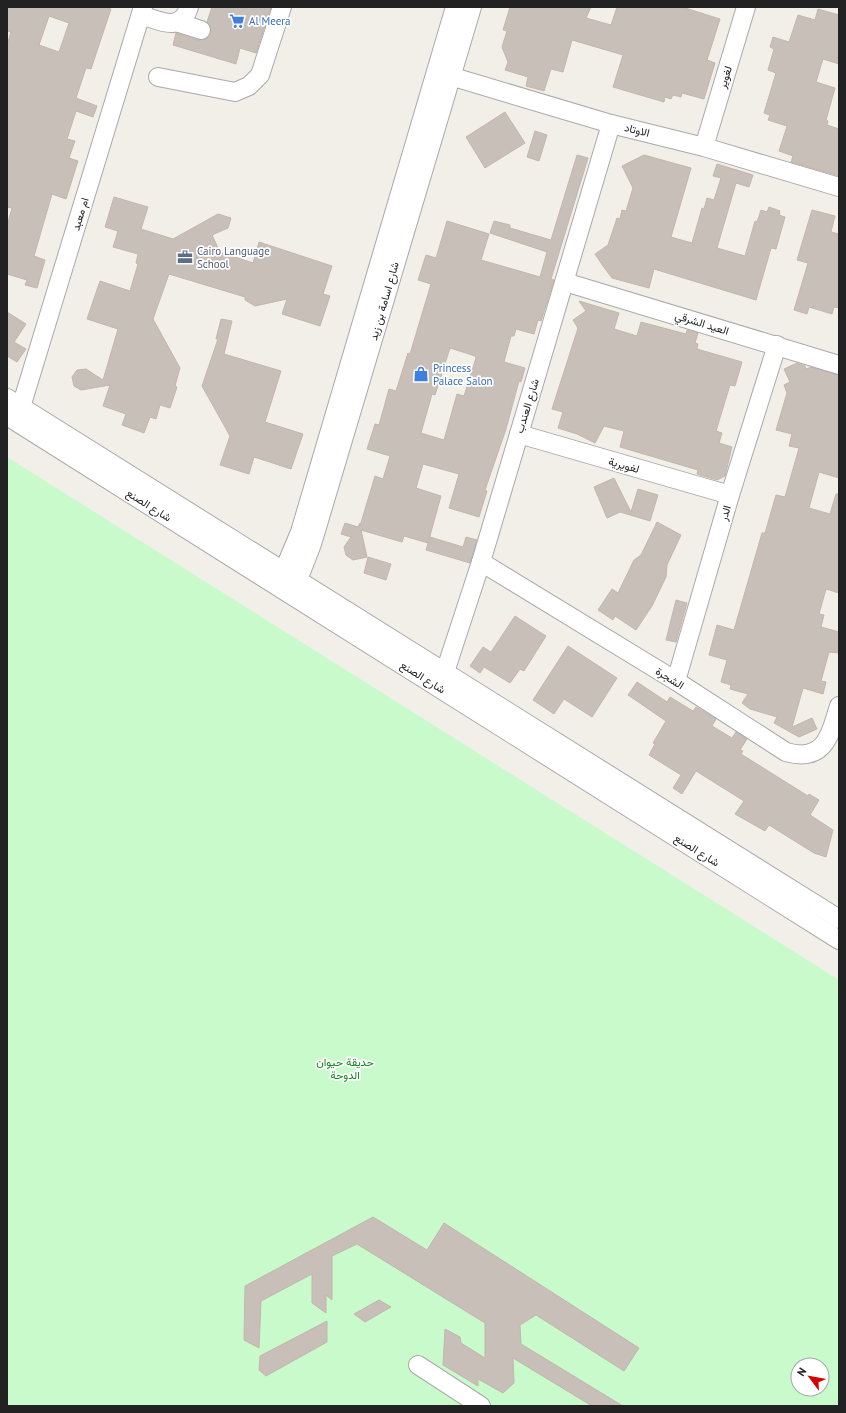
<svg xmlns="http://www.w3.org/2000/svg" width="846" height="1413" font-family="'PT Sans',Vazirmatn,sans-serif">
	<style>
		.park { fill: #c8facc; fill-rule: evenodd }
		.building { fill: #c7bfb8; stroke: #c4b6ab; fill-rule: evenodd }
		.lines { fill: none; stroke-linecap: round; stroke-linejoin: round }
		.minor-casing { stroke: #a9a9a9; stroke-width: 20 }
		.minor { stroke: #fff; stroke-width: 18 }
		.labels { text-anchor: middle; stroke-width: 3.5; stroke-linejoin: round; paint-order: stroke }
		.shop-label { font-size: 11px; fill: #366cbe; stroke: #fff; text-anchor: start }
		.street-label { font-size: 11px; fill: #222; stroke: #fff }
		.service-label { font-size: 11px; fill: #4e5e75; stroke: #fff; text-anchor: start }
		.park-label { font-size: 11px; fill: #0c8416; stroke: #fff }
	</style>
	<rect width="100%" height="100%" fill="#f2efe9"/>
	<!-- park -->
	<path class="park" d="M7,457L839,980V1406H7ZM798,1365H822V1389H798Z"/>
	<!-- building -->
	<g class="building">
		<path d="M7,7H105L111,9L91,69L86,68L76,98L97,106L93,117L76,111L67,139L75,141L69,158L78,161L66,199L52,194L34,256L45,260L37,288L25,285L27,280L7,274V226L12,208L7,207V45L11,32L7,31ZM49,16L69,23L59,52L39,45Z"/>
		<polygon points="212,7 271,7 256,53 240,48 236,64 173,45 176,33 201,41 208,37 211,28 207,22"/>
		<polygon points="510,7 591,7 586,18 611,25 617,7 682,7 720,19 707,60 715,63 704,99 682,93 681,97 673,95 671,99 665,97 664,102 613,87 623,55 572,40 563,72 551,69 544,91 526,86 528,77 505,70 508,62 502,47 507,31 503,30"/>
		<polygon points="818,9 839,15 839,64 823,59 816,82 835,88 826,120 828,121 827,125 839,129 839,176 791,162 793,156 779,151 787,126 768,120 770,115 764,113 776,73 768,70 774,49 770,47 773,37 789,42 798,15 815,20"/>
		<polygon points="505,112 525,143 485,168 466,137"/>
		<polygon points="535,131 547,135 539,161 527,157"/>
		<path d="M577,155L588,158L551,279L554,280L541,321L538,320L534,334L516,329L514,336H511L504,362L525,368L521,382L519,381L506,429L485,490L487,491L479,517L449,508L459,474L423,464L416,488L441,496L428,543L404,536L402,542L361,530L367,557L353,560L346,555L344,547L351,537L341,534L345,523L358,527L360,523V526L375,476L383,479L390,456L367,449L375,424L379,425L389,389L396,391L408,353L410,354L431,284L418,280L426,255L436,258L447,221L489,234L481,260L540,277L547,252L490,233L494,221L510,225V228L551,240ZM450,348L475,356L476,358L464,396L457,394L444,440L421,433L432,394L435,395Z"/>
		<polygon points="644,155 691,168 671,237 692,243 702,208 704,209 707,198 714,200 721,178 713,176 717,164 753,175 749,187 736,183 717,248 745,256 755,221 757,222 761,210 767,212 769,207 780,211 779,215 785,217 776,249 771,248 756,300 654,269 649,288 612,278 603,266 595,254 608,245 617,218 620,219 622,210 626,211 633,188 622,166"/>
		<polygon points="114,197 148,207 141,229 173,239 218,214 231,218 228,228 212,235 220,252 253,263 259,242 332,266 323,294 330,296 320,326 282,314 287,299 255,306 245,300 245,297 169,274 153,319 180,368 175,386 177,387 170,408 160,405 156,419 150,417 144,433 122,425 126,414 103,406 110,385 81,390 74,386 72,377 77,370 86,369 103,380 118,329 87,319 100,281 130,291 138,264 136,263 138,254 113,247 118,231 105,227"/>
		<polygon points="812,210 835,216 831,232 839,234 839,308 834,307 832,314 809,307 807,314 794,310 808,263 797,260"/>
		<polygon points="579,301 619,313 614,329 637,336 641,322 686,334 687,330 698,333 695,343 698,344 697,349 742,362 735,386 730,385 716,431 722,433 719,443 732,447 725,476 717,480 697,474 698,470 620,447 624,431 604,426 595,443 577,434 558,428 563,412 552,409 578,328 573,320 586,311"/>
		<polygon points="7,312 26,324 14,342 26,349 17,362 7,356"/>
		<polygon points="221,319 232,321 224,354 281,371 265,422 303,434 291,469 254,457 249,474 220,465 230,436 202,386 218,339 216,339"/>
		<polygon points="797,363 805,366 806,369 811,367 839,375 839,478 819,472 809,508 830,514 836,494 839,494 839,593 826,589 819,614 824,615 821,627 839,632 839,653 829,652 821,681 826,682 823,694 803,688 792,727 812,718 817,729 799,737 774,723 777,717 750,709 742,703 748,694 730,689 731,685 721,682 727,660 709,655 717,625 734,630 762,533 765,533 776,495 785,497 799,448 789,446 792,434 776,430 787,393 784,385 790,382 784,369"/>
		<polygon points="614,478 631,512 638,489 658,495 650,521 620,512 607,518 594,487"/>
		<polygon points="657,522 681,535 667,565 666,577 652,606 636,630 615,616 613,620 598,610 612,589 618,593 634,560 641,555"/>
		<polygon points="430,537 463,547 466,537 477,540 470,563 426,550"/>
		<polygon points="368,557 391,564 386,580 364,573"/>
		<polygon points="676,600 687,603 676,642 666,640"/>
		<polygon points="515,616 546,636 524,671 520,669 510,683 484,667 480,673 470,666 483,647 491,652"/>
		<polygon points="568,646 617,678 592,717 564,699 554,714 533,700"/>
		<polygon points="637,682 667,702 670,697 693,711 696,707 716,719 712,726 732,738 736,732 747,739 740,750 743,751 741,754 808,796 809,794 819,800 810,815 833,830 826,857 814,853 769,825 765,831 735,814 744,801 696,771 682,794 673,788 681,775 649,755 655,744 653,743 666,721 628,695"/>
		<polygon points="373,1217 427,1250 444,1223 639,1348 624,1371 536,1315 520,1325 521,1344 623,1406 592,1406 513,1358 514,1383 503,1393 478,1379 478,1386 443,1365 445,1329 460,1337 461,1343 485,1358 485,1323 357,1244 332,1256 332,1300 326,1295 326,1313 312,1303 312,1274 261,1301 259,1348 244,1340 245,1286"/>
		<polygon points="379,1300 391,1307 365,1322 354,1314"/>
		<polygon points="327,1321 327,1342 266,1376 259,1370 260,1356"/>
	</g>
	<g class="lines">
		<!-- minor casing -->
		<g class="minor-casing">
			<g id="minor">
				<path d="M141,15C160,21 181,33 189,7"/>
				<polyline points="179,23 201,30"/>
				<polyline points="440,73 611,124 704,147 839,187"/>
				<polyline points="158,77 235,92 249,86 260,75 282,7"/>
				<polyline points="704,147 746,7"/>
				<polyline points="565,282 839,365"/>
				<polyline points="7,398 839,919"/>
				<polyline points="7,416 839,940"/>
				<polyline points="15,416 21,407 143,7"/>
				<polyline points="519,434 730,495"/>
				<path d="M481,562L676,681L786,752C824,763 830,736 839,706"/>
				<polyline points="277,580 284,570 300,532 455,7"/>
				<polyline points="292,589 298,580 312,544 472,7"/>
				<polyline points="438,681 445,672 481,562 611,124"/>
				<polyline points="676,681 730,495 777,345"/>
				<polyline points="418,1365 481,1406"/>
			</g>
		</g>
		<!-- minor -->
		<use href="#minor" class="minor"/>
	</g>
	<!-- icons -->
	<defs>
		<g id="supermarket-bare" transform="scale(1.2)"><path d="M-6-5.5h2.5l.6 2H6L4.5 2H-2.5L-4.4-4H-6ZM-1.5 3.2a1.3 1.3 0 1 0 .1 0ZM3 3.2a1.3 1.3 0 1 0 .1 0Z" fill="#3f7fe0" stroke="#fff" stroke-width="2.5" paint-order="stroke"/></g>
		<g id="office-bare" transform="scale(1.2)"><path d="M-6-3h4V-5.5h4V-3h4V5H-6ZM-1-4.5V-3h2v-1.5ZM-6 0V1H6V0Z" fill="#5c6f8a" stroke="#fff" stroke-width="2.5" paint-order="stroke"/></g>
		<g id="shop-bare" transform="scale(1.2)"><path d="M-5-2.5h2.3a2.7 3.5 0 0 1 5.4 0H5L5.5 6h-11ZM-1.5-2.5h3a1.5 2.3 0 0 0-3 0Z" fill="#3f7fe0" stroke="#fff" stroke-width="2.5" paint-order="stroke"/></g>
	</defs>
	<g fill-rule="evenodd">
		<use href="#supermarket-bare" x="237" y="21"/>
		<use href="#office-bare" x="185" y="257"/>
		<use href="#shop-bare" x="421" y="374"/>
	</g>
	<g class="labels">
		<!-- shop labels -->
		<g class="shop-label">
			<text x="249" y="25">Al Meera</text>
			<text x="433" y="372">Princess<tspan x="433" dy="13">Palace Salon</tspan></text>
		</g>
		<!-- street labels -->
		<g class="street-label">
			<text transform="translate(725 77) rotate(-73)" y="4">لغوير</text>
			<text transform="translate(637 130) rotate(14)" y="4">الاوتاد</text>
			<text transform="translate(80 214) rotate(-73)" y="4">ام معبد</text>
			<text transform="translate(384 301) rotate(-74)" y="4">شارع اسامة بن زيد</text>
			<text transform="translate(702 323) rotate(17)" y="4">العيد الشرقي</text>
			<text transform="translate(527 406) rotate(-73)" y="4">شارع العندب</text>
			<text transform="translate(624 465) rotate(16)" y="4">لغويرية</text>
			<text transform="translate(149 505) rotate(32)" y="4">شارع الصنع</text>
			<text transform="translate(725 513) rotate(-74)" y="4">الدر</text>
			<text transform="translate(423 677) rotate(32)" y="4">شارع الصنع</text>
			<text transform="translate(670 678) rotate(32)" y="4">الشجرة</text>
			<text transform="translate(697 850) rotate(32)" y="4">شارع الصنع</text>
		</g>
		<!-- service labels -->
		<g class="service-label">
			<text x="197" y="255">Cairo Language<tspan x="197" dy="13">School</tspan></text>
		</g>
		<!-- park labels -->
		<g class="park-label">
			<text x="345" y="1066">حديقة حيوان<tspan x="345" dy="13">الدوحة</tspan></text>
		</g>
	</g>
	<!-- border -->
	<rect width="846" height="1413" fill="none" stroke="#222222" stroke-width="16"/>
	<!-- north arrow -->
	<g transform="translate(810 1377) rotate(302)"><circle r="19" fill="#ffffff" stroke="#a7a7a7"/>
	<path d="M0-3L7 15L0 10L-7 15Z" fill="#d40000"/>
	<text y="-6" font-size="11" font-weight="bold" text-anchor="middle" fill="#222222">N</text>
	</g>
</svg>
